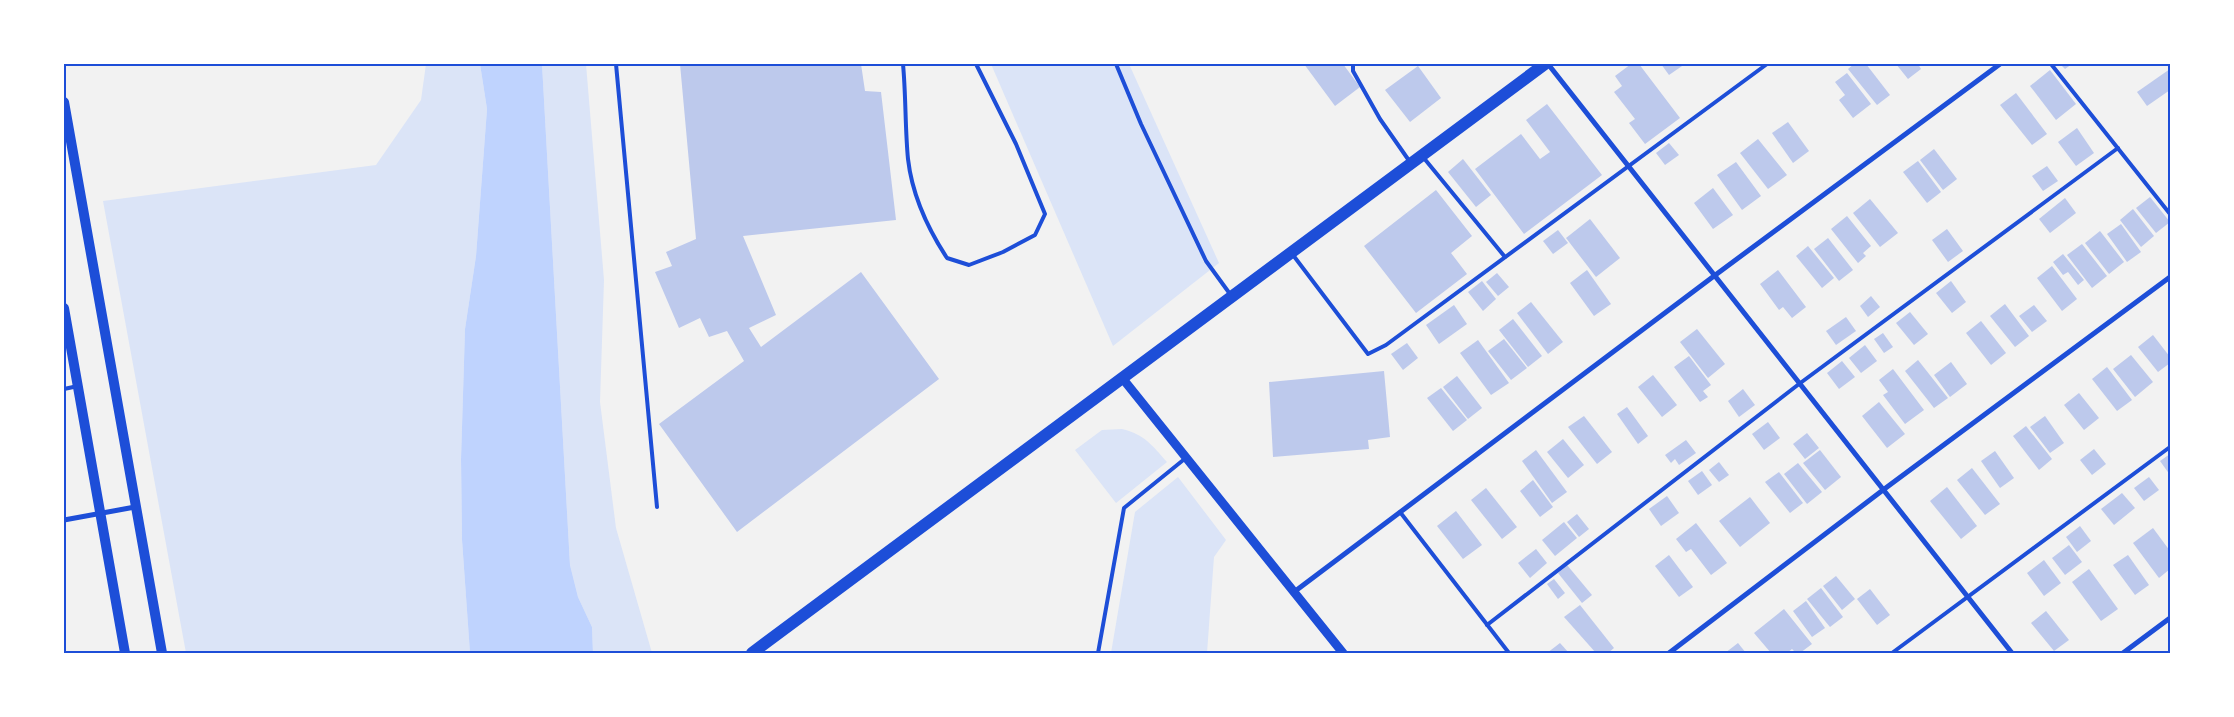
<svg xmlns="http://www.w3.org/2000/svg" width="2234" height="717" font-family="'DejaVu Sans',sans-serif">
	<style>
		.green { fill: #dbe4f7 }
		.water { fill: #bfd3fe }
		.building { fill: #bdc9ec }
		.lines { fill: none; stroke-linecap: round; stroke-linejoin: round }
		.service { stroke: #1d4ed8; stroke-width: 4 }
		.minor { stroke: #1d4ed8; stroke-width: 5 }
		.tertiary { stroke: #1d4ed8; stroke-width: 9 }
		.secondary { stroke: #1d4ed8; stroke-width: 10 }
		.primary { stroke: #1d4ed8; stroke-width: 12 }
		.neatline { fill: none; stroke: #1d4ed8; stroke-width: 2 }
	</style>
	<rect width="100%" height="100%" fill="#f2f2f2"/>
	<!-- green -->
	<g class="green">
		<polygon points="426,64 480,64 487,109 476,256 465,329 461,459 462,540 470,653 186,653 103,201 376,165 421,100"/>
		<polygon points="542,64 586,64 604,280 600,402 616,528 652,653 593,653 592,627 578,597 570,565"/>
		<polygon points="991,64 1129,64 1219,263 1113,346"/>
		<path d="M1122,429C1144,434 1152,445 1167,462L1116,503L1075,450L1102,430Z"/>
		<polygon points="1178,477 1226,540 1214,557 1207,653 1111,653 1135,512"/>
	</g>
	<!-- water -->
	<polygon class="water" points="480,64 542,64 570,565 578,597 592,627 593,653 470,653 462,540 461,459 465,329 476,256 487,109"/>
	<!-- building -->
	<g class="building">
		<polygon points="680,64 861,64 865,91 881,92 896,220 743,236 776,315 749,328 761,347 861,272 939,379 737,532 659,424 744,361 727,331 709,337 700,318 679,328 655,272 672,266 666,252 696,239"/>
		<polygon points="1304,64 1343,64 1360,87 1335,106"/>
		<polygon points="1631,64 1639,64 1680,118 1645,144 1629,123 1635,119 1614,92 1622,86 1615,76"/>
		<polygon points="1661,64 1685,64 1669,75"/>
		<polygon points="1854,64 1866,64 1890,95 1877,105 1848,69"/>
		<polygon points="1896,64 1918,64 1921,69 1908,79"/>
		<polygon points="2060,64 2072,64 2065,69"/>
		<polygon points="1418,66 1441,98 1410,122 1385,90"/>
		<polygon points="2170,69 2170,90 2147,106 2137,92"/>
		<polygon points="2050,70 2076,104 2056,120 2030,86"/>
		<polygon points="1847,73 1871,104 1853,118 1839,100 1845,95 1835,82"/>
		<polygon points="2016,93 2047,134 2032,145 2000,105"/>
		<polygon points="1547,104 1602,175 1524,234 1475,169 1521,134 1540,159 1550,152 1526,120"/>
		<polygon points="1788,122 1809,151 1793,163 1772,133"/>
		<polygon points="2077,128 2094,153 2076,166 2058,142"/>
		<polygon points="1758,139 1787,175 1768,189 1740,153"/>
		<polygon points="1669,143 1679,155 1665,165 1656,153"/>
		<polygon points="1934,149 1957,179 1943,190 1920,160"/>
		<polygon points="1463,159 1491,195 1476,207 1448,172"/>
		<polygon points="1918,161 1941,192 1927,203 1903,172"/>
		<polygon points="1736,162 1761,196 1742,210 1717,175"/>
		<polygon points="2047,166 2058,181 2043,191 2032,176"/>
		<polygon points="1713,188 1733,215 1713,229 1694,203"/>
		<polygon points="1436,190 1472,236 1451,253 1467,274 1416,313 1364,246"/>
		<polygon points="2150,197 2170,222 2156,233 2136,208"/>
		<polygon points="2065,198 2076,213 2050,233 2039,219"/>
		<polygon points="1870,199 1898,233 1880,247 1853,213"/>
		<polygon points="2133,209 2154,236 2141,247 2120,220"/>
		<polygon points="1847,216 1871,246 1863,253 1866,256 1858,263 1831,229"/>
		<polygon points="1590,219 1620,258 1596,277 1566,238"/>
		<polygon points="2121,224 2141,252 2127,262 2107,234"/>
		<polygon points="1947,229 1963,251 1948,262 1932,240"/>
		<polygon points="1558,230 1568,243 1553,254 1543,241"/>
		<polygon points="2100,231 2124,262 2109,274 2085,243"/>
		<polygon points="1828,238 1853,270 1839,281 1814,249"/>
		<polygon points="2082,244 2107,276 2092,288 2067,255"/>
		<polygon points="1808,246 1834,278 1822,288 1796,256"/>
		<polygon points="2063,254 2084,280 2078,285 2068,272 2063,275 2053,262"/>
		<polygon points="2052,266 2077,299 2062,311 2037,278"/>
		<polygon points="1587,270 1611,304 1594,316 1570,283"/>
		<polygon points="1778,270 1806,307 1792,318 1783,307 1779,310 1760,284"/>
		<polygon points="1497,273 1509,287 1498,296 1486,282"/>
		<polygon points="1482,281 1496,299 1483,311 1468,292"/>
		<polygon points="1951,281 1966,302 1952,313 1936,293"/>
		<polygon points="1871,296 1880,307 1868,317 1860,306"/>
		<polygon points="1531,302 1563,342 1548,354 1517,313"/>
		<polygon points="2005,304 2029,336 2015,347 1990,316"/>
		<polygon points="1454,305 1467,324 1439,344 1426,325"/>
		<polygon points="2034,305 2047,321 2032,332 2019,316"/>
		<polygon points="1910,312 1928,334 1914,345 1896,323"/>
		<polygon points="1846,317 1856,331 1836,345 1826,331"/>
		<polygon points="1513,319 1542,356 1528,367 1499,330"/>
		<polygon points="1981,321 2006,353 1991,365 1966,333"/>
		<polygon points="1697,329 1725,364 1708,378 1680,342"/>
		<polygon points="1883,333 1893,347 1884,353 1874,339"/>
		<polygon points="2153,335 2170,357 2170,363 2158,372 2138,347"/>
		<polygon points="1504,339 1527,368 1511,380 1488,351"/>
		<polygon points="1478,340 1509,383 1491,395 1460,353"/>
		<polygon points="1407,343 1418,358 1403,370 1391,354"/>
		<polygon points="1865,345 1877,361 1861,373 1849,358"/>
		<polygon points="2131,355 2153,382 2135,397 2113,369"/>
		<polygon points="1689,356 1711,385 1703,391 1708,397 1700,402 1674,367"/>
		<polygon points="1918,360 1948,398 1934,408 1905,371"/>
		<polygon points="1842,361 1855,377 1839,389 1827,373"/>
		<polygon points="1951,362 1967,384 1950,397 1934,375"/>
		<polygon points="2107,367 2132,400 2117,411 2092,379"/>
		<polygon points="1893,369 1924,410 1905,424 1883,395 1888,392 1879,380"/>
		<polygon points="1384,371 1390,437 1368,440 1369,449 1273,457 1269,382"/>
		<polygon points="1653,375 1677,405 1662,417 1638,387"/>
		<polygon points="1457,376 1482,408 1468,419 1443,387"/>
		<polygon points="1441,388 1467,420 1453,431 1427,398"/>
		<polygon points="1743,389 1755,405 1739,417 1728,401"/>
		<polygon points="2079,393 2099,418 2084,430 2064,405"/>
		<polygon points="1879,402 1905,434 1887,448 1862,416"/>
		<polygon points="1627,407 1648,436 1638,444 1617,414"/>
		<polygon points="1584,416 1612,452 1597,464 1568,427"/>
		<polygon points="2045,416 2064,443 2050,453 2030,427"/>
		<polygon points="1768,422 1780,438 1764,450 1752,434"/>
		<polygon points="2026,426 2052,459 2039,470 2013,436"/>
		<polygon points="1807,433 1819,448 1805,459 1793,444"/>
		<polygon points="1563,439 1584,465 1568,478 1547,452"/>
		<polygon points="1686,440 1696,453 1679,465 1675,459 1671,463 1665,455"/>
		<polygon points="2094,449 2106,464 2092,475 2080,460"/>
		<polygon points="1536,450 1567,492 1552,503 1522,461"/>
		<polygon points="1820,450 1841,477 1825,490 1803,463"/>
		<polygon points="1995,451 2014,478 2000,488 1981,461"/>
		<polygon points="2170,454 2170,475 2160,461"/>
		<polygon points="1719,462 1729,475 1719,482 1709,470"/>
		<polygon points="1798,463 1822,492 1807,504 1784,474"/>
		<polygon points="1972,468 2000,504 1985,515 1957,480"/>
		<polygon points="1702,471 1712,485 1698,495 1688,481"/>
		<polygon points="1779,472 1803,503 1790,513 1765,482"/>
		<polygon points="2149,477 2159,490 2144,501 2134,488"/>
		<polygon points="1533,480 1553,507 1540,517 1520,491"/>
		<polygon points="1947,487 1977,526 1961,539 1930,501"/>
		<polygon points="1486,488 1517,527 1502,539 1471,500"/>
		<polygon points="2122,493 2135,508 2114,525 2101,509"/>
		<polygon points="1667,496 1679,513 1661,526 1649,509"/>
		<polygon points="1750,497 1770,523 1740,547 1719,521"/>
		<polygon points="1456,511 1482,545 1463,559 1437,526"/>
		<polygon points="1577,514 1589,529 1579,537 1567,522"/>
		<polygon points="1564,522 1577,538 1555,556 1542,540"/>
		<polygon points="1696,523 1727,563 1711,575 1691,549 1686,552 1676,539"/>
		<polygon points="2080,526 2091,541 2077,552 2066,537"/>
		<polygon points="2153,528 2170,551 2170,569 2159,578 2133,543"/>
		<polygon points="2069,545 2082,562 2065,575 2052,558"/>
		<polygon points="1536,549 1547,563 1530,578 1518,563"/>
		<polygon points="1669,555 1693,587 1679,597 1655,566"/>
		<polygon points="2128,555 2149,585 2135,595 2113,565"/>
		<polygon points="2044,560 2061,583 2044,596 2027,573"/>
		<polygon points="1567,565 1592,595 1582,603 1558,573"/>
		<polygon points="2089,569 2118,609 2101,621 2072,582"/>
		<polygon points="1836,576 1855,599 1842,610 1823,586"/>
		<polygon points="1554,579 1565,593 1558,599 1547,584"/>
		<polygon points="1821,588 1843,617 1830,627 1807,599"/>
		<polygon points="1870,589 1890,615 1877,625 1857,599"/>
		<polygon points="1806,601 1825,628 1812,637 1793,611"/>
		<polygon points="1580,605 1614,648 1608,653 1596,653 1564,617"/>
		<polygon points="1784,609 1812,644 1800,653 1796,653 1792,649 1787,653 1771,653 1754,633"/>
		<polygon points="2046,611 2069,640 2054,651 2031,623"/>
		<polygon points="1560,643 1569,653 1547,653"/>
		<polygon points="1738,643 1746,653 1725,653"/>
	</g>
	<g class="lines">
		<!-- service -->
		<g class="service">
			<polyline points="616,64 657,507"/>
			<path d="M903,64C906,96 905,128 908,159C912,194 928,229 947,258L969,265L1003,252L1035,235L1045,214L1016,144L976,64"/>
			<polyline points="1116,64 1141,124 1206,261 1230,294"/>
			<polyline points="1353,64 1353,71 1380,119 1410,162"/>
			<polyline points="2051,64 2170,214"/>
			<polyline points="1423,157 1505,257"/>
			<polyline points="1293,255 1368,354 1386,345 1767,64"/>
			<polyline points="64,389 78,386"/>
			<polyline points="1400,512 1509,653"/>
			<polyline points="1487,625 1799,384 2118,148"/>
			<polyline points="1098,653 1124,508 1187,457"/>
			<polyline points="1892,653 2170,447"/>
		</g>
		<!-- minor -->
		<g class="minor">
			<polyline points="1548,64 2012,653"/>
			<polyline points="64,520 135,507"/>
			<polyline points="1294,592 1714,276 2000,64"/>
			<polyline points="1669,653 1883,490 2170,277"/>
			<polyline points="2123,653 2170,618"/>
		</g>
		<!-- tertiary -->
		<polyline class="tertiary" points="1123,379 1343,653"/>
		<!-- secondary -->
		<g class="secondary">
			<polyline points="64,102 162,653"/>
			<polyline points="64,308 125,653"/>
		</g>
		<!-- primary -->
		<polyline class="primary" points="752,653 1545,64"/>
	</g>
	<!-- border -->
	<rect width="2234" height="717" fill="none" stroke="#ffffff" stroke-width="130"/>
	<rect x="65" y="65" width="2104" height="587" class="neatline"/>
</svg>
